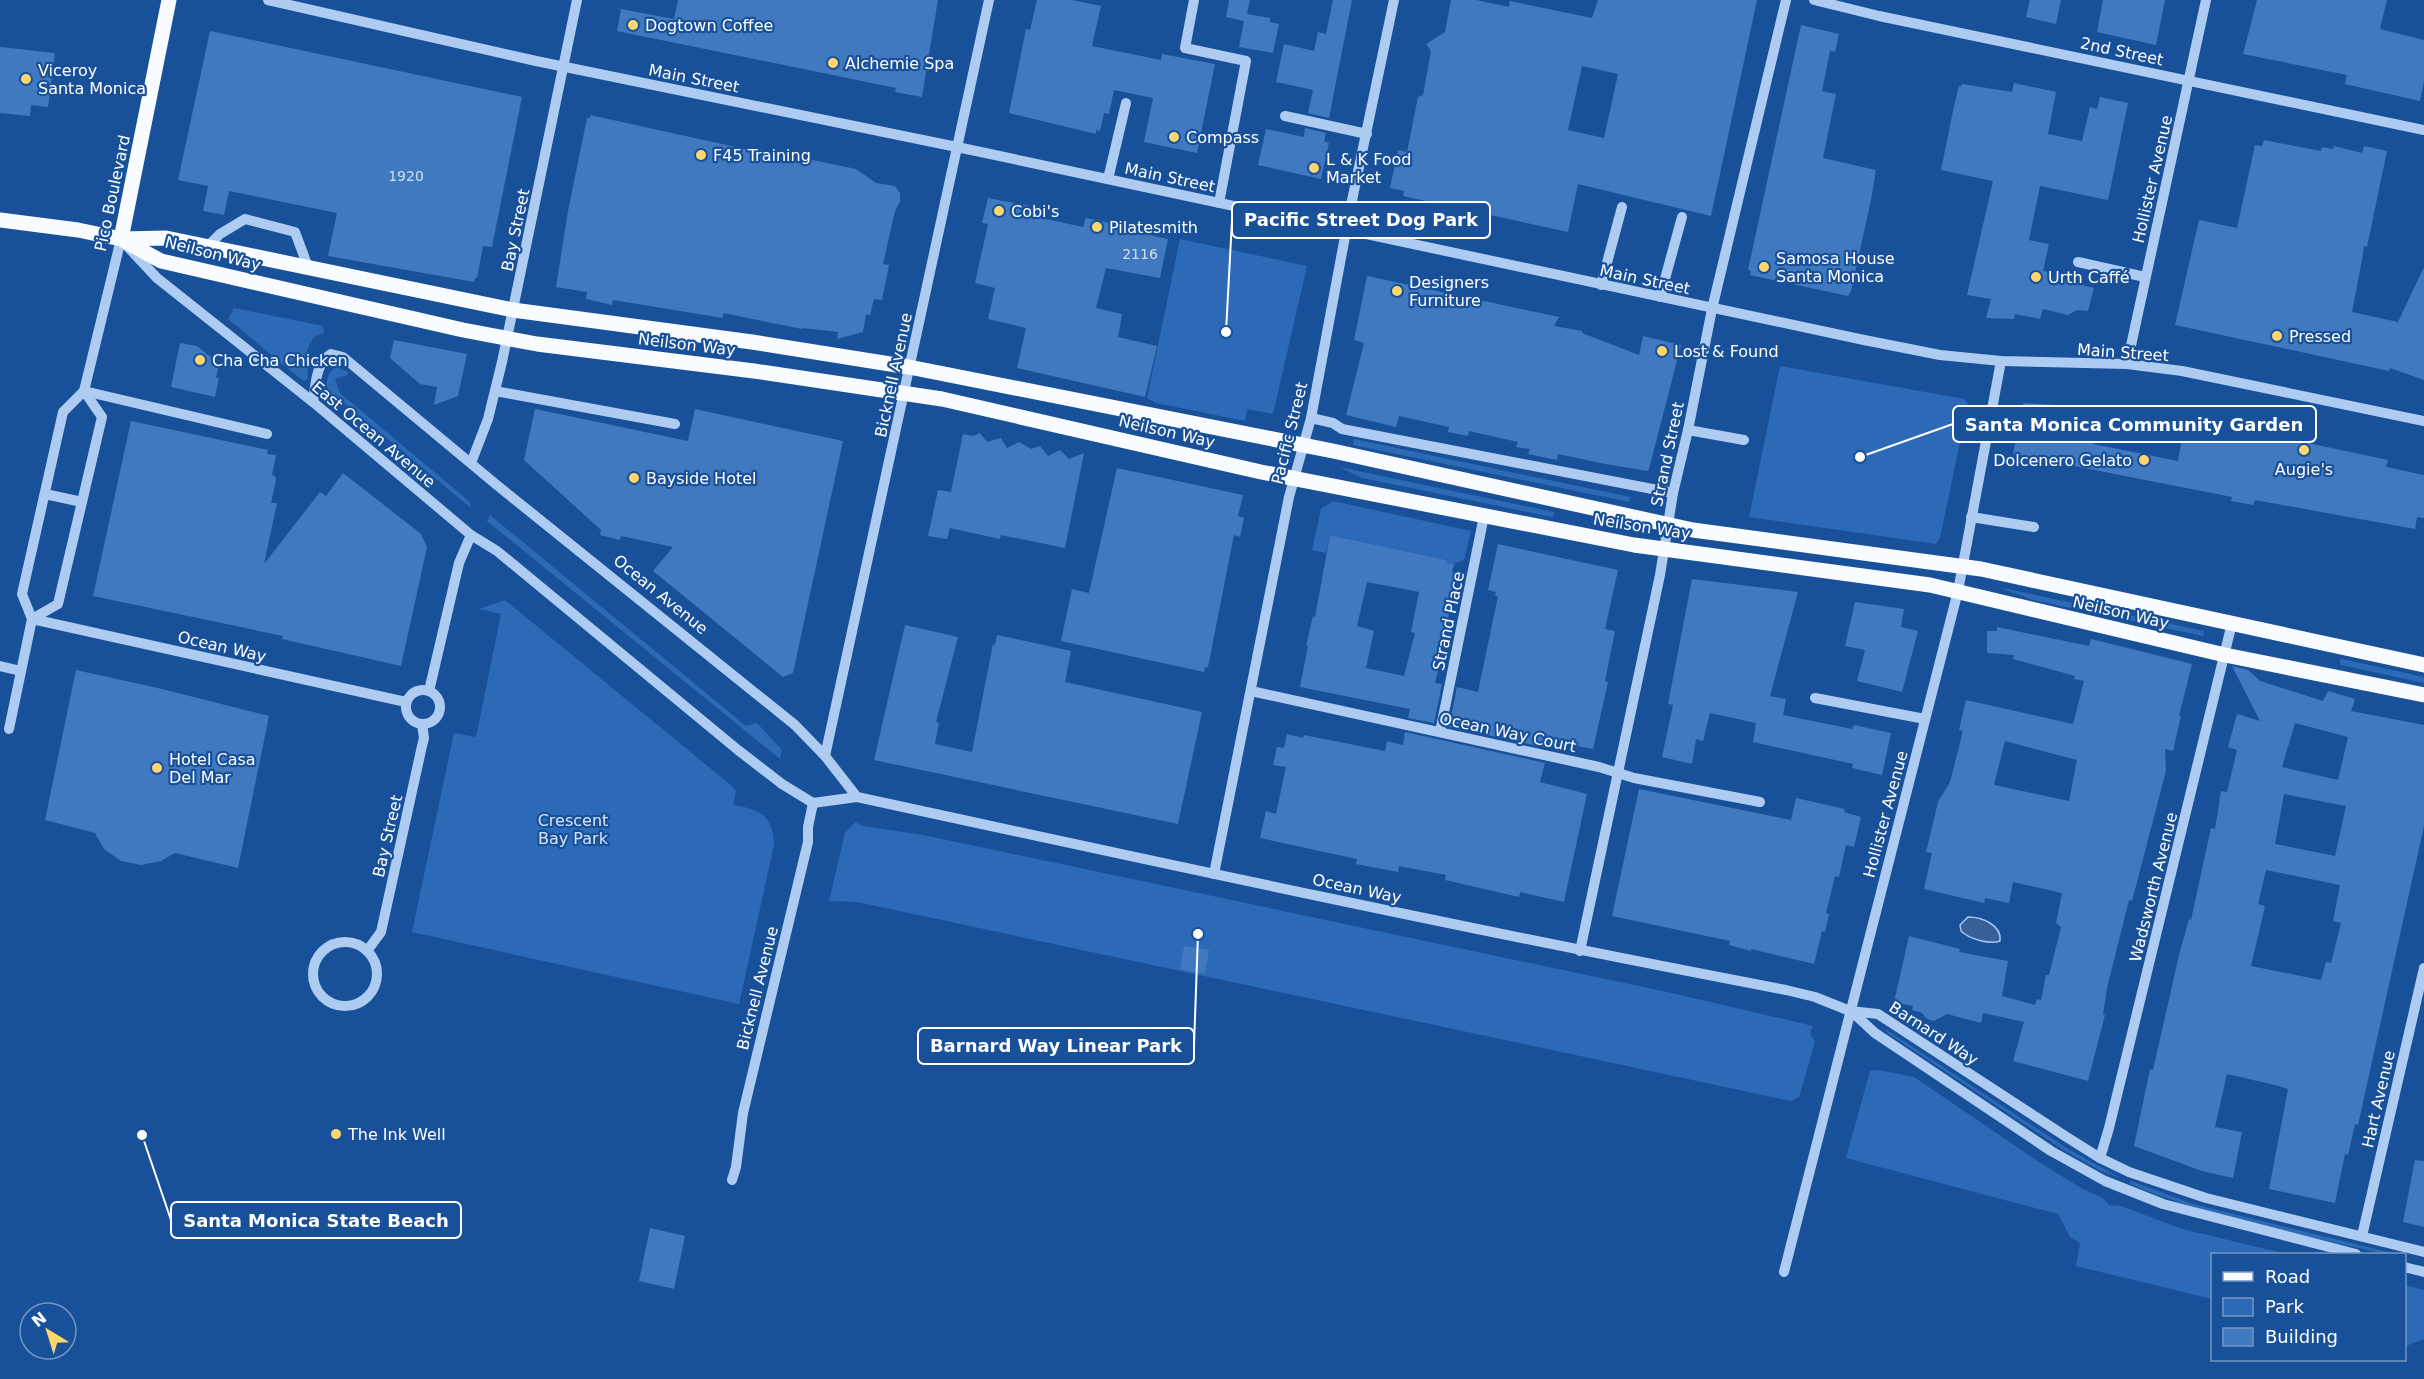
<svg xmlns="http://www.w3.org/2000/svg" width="2424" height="1379" font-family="'DejaVu Sans',sans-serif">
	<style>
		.green { fill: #2c6ab7 }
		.water { fill: #396096; stroke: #a0c6f3; stroke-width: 1.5 }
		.building { fill: #4179c1; fill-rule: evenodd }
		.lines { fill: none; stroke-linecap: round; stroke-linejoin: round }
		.minor { stroke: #aeccf1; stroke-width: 10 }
		.major { stroke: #f8fbff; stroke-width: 15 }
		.poi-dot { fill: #ffd66e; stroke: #185099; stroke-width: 2 }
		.labels { text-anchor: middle; stroke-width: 4.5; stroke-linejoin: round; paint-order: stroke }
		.number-label { font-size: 14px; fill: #d0def0 }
		.poi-label { font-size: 16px; fill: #fff; stroke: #185099; text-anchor: start }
		.street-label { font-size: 16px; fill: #fff; stroke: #185099 }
		.park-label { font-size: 16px; fill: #d5e6fc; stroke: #185099 }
		.leader { fill: none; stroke: #fff; stroke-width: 2 }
		.callout-dot { fill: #fff; stroke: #185099; stroke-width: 2 }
		.callout { fill: #185099; stroke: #fff; stroke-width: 2 }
		.callout-label { font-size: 18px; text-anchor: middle; font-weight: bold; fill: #fff }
	</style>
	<rect width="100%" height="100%" fill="#185099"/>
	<!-- green -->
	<g class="green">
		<polygon points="1180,239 1307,266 1273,414 1247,409 1245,421 1156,403 1147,398"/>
		<polygon points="234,308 323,326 324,333 314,337 307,350 308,378 305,381 302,380 228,319"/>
		<polygon points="1780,366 1964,399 1968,404 1940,538 1936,544 1749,517"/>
		<path d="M336,367L348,372V375L335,379L340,393L470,502L471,508L343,402L337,410C328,398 320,377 336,367Z"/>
		<polygon points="1354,439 1630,497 1629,502 1353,445"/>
		<polygon points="1339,467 1554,512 1554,515 1552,517 1362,478"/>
		<polygon points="1333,501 1471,531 1464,560 1453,564 1446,563 1446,560 1330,535 1326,553 1312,550 1321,509"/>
		<polygon points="490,515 746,726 757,723 782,750 780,759 487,521"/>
		<polygon points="1998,587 2204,631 2203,636 2033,600"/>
		<path d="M505,600L732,786L736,791L733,805C759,809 774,816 774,845L739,1004L412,932L454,733L476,737L501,614L479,609Z"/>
		<polygon points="2342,659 2424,677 2424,683 2341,665 2339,660"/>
		<polygon points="855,822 863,826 923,835 1672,993 1813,1026 1810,1034 1815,1042 1799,1097 1791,1101 857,902 829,901 845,833"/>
		<polygon points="1884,1028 2068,1149 2122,1179 2099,1170 2062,1149 1889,1034"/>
		<polygon points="1878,1070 1914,1077 2039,1162 2081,1188 2103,1198 2109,1205 2121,1206 2182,1229 2287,1254 2212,1254 2212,1299 2076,1266 2080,1243 2070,1237 2058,1214 1846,1158 1870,1071"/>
		<path d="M2131,1181L2193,1204L2396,1254H2384C2300,1234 2211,1218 2130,1184Z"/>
		<polygon points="2404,1285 2424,1290 2424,1339 2406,1346"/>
	</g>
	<!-- water -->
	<path class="water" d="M1968,917C1982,917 2002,925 2000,941C1990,945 1969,939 1961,931L1960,925Z"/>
	<!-- building -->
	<g class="building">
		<polygon points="678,0 938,0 922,97 895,92 896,88 617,31 621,9 674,19"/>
		<polygon points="1037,0 1072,0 1101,6 1092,46 1161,60 1162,54 1215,64 1197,153 1144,142 1153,98 1114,90 1109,114 1104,113 1100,131 1096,130 1096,134 1009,113 1026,29 1030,30"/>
		<polygon points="1229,0 1250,0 1247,14 1270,18 1270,22 1279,24 1273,53 1239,47 1244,21 1226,17"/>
		<polygon points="1333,0 1352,0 1329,118 1308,113 1313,90 1276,82 1284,44 1314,51 1318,32 1326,34"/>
		<path d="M1451,0H1476L1509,7L1510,1L1592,18L1598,0H1757L1711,216L1578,184L1568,232L1403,196L1404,191L1390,188L1398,150L1407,152L1418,97L1423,95L1431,51L1426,44L1445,32ZM1582,66L1618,74L1604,138L1568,130Z"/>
		<polygon points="2030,0 2061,0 2056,24 2026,17"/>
		<polygon points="2103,0 2165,0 2156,45 2097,32"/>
		<polygon points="2257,0 2387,0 2380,29 2424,40 2424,81 2420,101 2345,84 2347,75 2243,54"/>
		<polygon points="1801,25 1839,34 1835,52 1830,51 1822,91 1836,94 1823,158 1876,170 1871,200 1851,291 1848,296 1750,275 1751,271 1748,270"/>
		<polygon points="210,31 522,97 492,247 483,246 477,278 475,278 474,282 328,256 337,213 229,191 224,215 203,211 208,186 178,180"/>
		<polygon points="0,47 55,53 48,107 31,105 30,116 0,113"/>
		<polygon points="2014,83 2056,92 2048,134 2082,141 2090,107 2097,109 2100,97 2128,103 2108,200 2040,186 2029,240 2049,244 2043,271 2050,272 2049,277 2094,288 2088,311 2077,310 2068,315 2043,309 2040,319 2015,314 2014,319 1986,318 1991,299 1967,295 1993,181 1941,170 1954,106 1959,86 1961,86 1962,84 2012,92"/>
		<polygon points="590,115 749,150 749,147 856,169 876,183 895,186 900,193 900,202 895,211 883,264 889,265 882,300 874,299 870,315 866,314 863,332 837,339 838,332 803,328 802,329 723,313 723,318 613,300 612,305 586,299 587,292 556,287 568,211 587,118 590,118"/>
		<polygon points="1305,128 1326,133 1324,141 1329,143 1321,179 1258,165 1266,129 1304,137"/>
		<polygon points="2264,140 2321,151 2322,147 2333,149 2334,146 2362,153 2364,146 2387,151 2367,247 2364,246 2363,254 2352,312 2398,322 2424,267 2424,380 2390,368 2389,371 2175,325 2199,220 2237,228 2255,145 2262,146"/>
		<polygon points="988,198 1030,206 1028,215 1083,227 1086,218 1114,224 1113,227 1168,239 1160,278 1106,268 1096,308 1122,314 1118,337 1157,346 1145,397 1017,368 1026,328 988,319 995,288 975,283 988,224 982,223"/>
		<polygon points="1367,276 1559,317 1554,326 1582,331 1582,333 1639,355 1643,336 1681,345 1649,469 1648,471 1605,464 1558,454 1557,460 1528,454 1530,449 1516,447 1518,442 1469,431 1468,436 1448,432 1449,427 1399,416 1396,427 1346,415 1364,343 1354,340"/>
		<polygon points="394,340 467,354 458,396 434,405 437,387 420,384 390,358"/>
		<polygon points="180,343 197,346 219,364 216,378 219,378 215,397 171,387"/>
		<polygon points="2023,403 2100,408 2093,444 2178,461 2184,426 2189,427 2191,418 2388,460 2386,467 2424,475 2424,518 2417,517 2415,529 2255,500 2253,505 2231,501 2232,497 2013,454"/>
		<polygon points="535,409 688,441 695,409 843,441 793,673 783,677 653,571 673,547 621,536 620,540 600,535 601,530 524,460"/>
		<polygon points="131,421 268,450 267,454 276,455 272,475 275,476 276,480 271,503 277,503 264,564 320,492 326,496 343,473 421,534 427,547 401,666 282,639 283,636 93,596"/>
		<polygon points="980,433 987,442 1001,438 1007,448 1019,442 1031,449 1040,446 1048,456 1060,450 1069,459 1084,453 1065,548 1001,535 1000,539 950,528 947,539 928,536 938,490 951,492 963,434 973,436"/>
		<polygon points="1117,468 1243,495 1238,516 1244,518 1240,537 1234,535 1208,667 1205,667 1204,672 1061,641 1072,589 1089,593"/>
		<path d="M1330,535L1446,560V563L1454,564L1452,572L1457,573L1447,623H1449L1435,683L1442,684L1434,723L1408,718L1410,709L1300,687L1308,646H1306L1313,616L1315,617ZM1367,582L1419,592L1411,632L1415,633L1404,676L1366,668L1374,631L1357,626Z"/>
		<polygon points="1498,544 1618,570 1605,629 1615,631 1605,681 1608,682 1593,749 1550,741 1548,748 1449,727 1457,687 1478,692 1498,596 1495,596 1496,592 1488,590"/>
		<polygon points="1692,579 1798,592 1770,696 1786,699 1783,715 1852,729 1854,725 1891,733 1882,775 1852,768 1853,764 1753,742 1756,723 1710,713 1703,741 1696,739 1692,764 1662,757 1673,705 1668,704"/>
		<polygon points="1855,602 1904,609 1901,627 1918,631 1902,692 1857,681 1865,650 1845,646"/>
		<polygon points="905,625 958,637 936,722 939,723 935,744 972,752 993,644 995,645 997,635 1071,651 1065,682 1202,712 1178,824 874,760"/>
		<path d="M1997,627L2089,646L2091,639L2192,664L2179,716H2181L2173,751L2165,749L2166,771L2132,901L2129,900L2107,988L2103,1015H2105L2088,1081L2013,1061L2024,1022L1983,1013L1981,1023L1947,1014L1934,1021L1927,1019L1922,1013L1912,1010L1913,1006L1894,1002L1909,936L1960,949L1959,952L2008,961L2002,996L2035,1005L2037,999L2041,1000L2046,975H2049L2061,927L2056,923L2062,893L2013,882L2009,903L1985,898L1984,903L1924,889L1932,853L1926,852L1938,802L1950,782L1963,731L1959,730L1966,700L2073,724L2084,681L2074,679L2075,676L2013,659L2014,655L1987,653V631H1997ZM2005,741L2077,760L2069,801L1994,785Z"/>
		<path d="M2232,666L2248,670L2260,681L2323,701L2328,691L2355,699L2351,711L2424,725V826L2358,1125L2355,1124L2348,1155L2345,1154L2335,1203L2269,1189L2288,1089L2275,1085L2227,1074L2215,1127L2242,1132L2233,1178L2202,1171L2134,1146L2150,1069L2153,1070L2179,955L2189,919L2191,920L2211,828L2215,829L2221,791L2227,792L2237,750L2228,747L2237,714L2260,721ZM2295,723L2348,737L2338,780L2282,767ZM2284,794L2346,806L2335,856L2275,844ZM2266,870L2340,885L2333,921L2341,923L2331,963L2326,962L2321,980L2251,966L2265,906L2258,904Z"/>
		<polygon points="76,670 162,689 269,716 238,868 175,853 161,861 141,865 121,861 104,849 95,833 45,820"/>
		<polygon points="1405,732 1545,763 1540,782 1587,794 1564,902 1520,892 1519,897 1445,880 1446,875 1399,866 1398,872 1356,864 1357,859 1260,838 1266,811 1276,814 1286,767 1273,765 1277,747 1284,748 1287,734 1303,738 1304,735 1385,751 1387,741 1403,745"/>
		<polygon points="1639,789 1791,820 1796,798 1845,809 1844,812 1861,817 1854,847 1846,845 1839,877 1835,876 1826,913 1829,914 1825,932 1822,931 1814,964 1751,949 1751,951 1729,945 1730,941 1612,916"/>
		<polygon points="1184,946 1209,950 1205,974 1180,969"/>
		<polygon points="2415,1160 2424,1161 2424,1227 2403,1222"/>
		<polygon points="650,1228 685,1236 674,1289 639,1281"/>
	</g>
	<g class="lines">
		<!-- minor -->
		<g class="minor">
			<polyline points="268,0 536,61 957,147 1864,340 1940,355 2001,361 2127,364 2182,371 2424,421"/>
			<polyline points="1194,0 1185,48 1246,61 1219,203"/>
			<polyline points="1814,0 1879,16 2424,130"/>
			<polyline points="1285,116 1367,134"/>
			<polyline points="1108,179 1126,103"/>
			<polyline points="127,246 157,278 313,402 471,535 497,551 738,750 782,784 813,803"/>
			<polyline points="207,247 220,234 245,219 295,232 308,267"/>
			<polyline points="2078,262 2145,277"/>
			<polyline points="1601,285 1622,207"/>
			<polyline points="1660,297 1682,217"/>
			<polyline points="2127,364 2206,0"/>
			<polyline points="84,391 267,434"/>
			<polyline points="495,391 675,424"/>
			<path d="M313,402C316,384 315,364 331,354L343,357L498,486L795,725L825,756L857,797"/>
			<polyline points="1311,418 1333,423 1342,429 1673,493"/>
			<polyline points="1688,430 1744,440"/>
			<polyline points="471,463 488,419 502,362 577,0"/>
			<polyline points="45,494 82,502"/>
			<polyline points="1971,517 2034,527"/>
			<polyline points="32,619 406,702"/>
			<polyline points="32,619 58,604 102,417 84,391"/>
			<polyline points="0,666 21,671"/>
			<circle cx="423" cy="707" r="17"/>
			<polyline points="429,691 459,563 471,535"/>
			<polyline points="1251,691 1599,767 1634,778 1760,802"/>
			<polyline points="1815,698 1925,719"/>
			<polyline points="9,729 32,619 22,594 63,412 84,391 121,239"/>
			<polyline points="1440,732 1484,516"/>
			<polyline points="825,756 989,0"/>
			<path d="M813,803L857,797C1166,864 1475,931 1786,990L1815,997L1850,1011L1878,1014L2065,1136L2100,1158L2129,1172L2206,1198L2424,1252"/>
			<polyline points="1214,874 1289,497 1311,418 1350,210 1394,0"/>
			<circle cx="345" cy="974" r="32"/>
			<polyline points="367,951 381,932 422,746 424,738 422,724"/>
			<polyline points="1580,951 1660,575 1673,493 1688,430 1712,309 1786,0"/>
			<polyline points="1851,1011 1875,1033 2051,1151 2105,1181 2163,1204 2356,1254"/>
			<polyline points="2100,1158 2109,1128 2232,623"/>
			<polyline points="732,1180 736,1167 743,1113 808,842 808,827 813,803"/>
			<polyline points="2362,1236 2424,968"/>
			<polyline points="2404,1267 2424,1272"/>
			<polyline points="1784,1272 1958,591 2001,361"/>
		</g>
		<!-- major -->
		<g class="major">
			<polyline points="0,220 78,230 121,239 166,238 513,310 752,342 909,367 1333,451 1693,530 1981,569 2424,665"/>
			<polyline points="121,239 161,261 463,330 537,344 754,371 942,399 1261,472 1634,545 1930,585 2225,655 2424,695"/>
			<polyline points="121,239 169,0"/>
		</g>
	</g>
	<!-- markers -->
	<g class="poi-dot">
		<circle cx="633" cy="25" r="6"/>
		<circle cx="833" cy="63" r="6"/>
		<circle cx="26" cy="79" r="6"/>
		<circle cx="1174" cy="137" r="6"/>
		<circle cx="701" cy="155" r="6"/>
		<circle cx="1314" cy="168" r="6"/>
		<circle cx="999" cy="211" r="6"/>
		<circle cx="1097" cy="227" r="6"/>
		<circle cx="1764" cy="267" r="6"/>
		<circle cx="2036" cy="277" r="6"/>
		<circle cx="1397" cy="291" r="6"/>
		<circle cx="2277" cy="336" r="6"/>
		<circle cx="1662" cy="351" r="6"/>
		<circle cx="200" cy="360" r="6"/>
		<circle cx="2304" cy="450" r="6"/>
		<circle cx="2144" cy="460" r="6"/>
		<circle cx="634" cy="478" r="6"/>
		<circle cx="157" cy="768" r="6"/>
		<circle cx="336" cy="1134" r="6"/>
	</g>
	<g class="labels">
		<!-- number labels -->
		<g class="number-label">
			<text x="406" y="181">1920</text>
			<text x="1140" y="259">2116</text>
		</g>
		<!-- poi labels -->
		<g class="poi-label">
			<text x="645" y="31">Dogtown Coffee</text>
			<text x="845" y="69">Alchemie Spa</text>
			<text x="38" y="76">Viceroy<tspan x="38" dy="18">Santa Monica</tspan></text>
			<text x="1186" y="143">Compass</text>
			<text x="713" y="161">F45 Training</text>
			<text x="1326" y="165">L &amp; K Food<tspan x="1326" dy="18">Market</tspan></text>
			<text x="1011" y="217">Cobi's</text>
			<text x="1109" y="233">Pilatesmith</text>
			<text x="1776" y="264">Samosa House<tspan x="1776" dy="18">Santa Monica</tspan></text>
			<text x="2048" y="283">Urth Caffé</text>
			<text x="1409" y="288">Designers<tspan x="1409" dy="18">Furniture</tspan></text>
			<text x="2289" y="342">Pressed</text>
			<text x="1674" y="357">Lost &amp; Found</text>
			<text x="212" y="366">Cha Cha Chicken</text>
			<text x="2132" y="466" text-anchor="end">Dolcenero Gelato</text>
			<text x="2304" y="475" text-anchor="middle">Augie's</text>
			<text x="646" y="484">Bayside Hotel</text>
			<text x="169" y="765">Hotel Casa<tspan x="169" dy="18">Del Mar</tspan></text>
			<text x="348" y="1140">The Ink Well</text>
		</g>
		<!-- street labels -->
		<g class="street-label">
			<text transform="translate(2122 51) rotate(12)" y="6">2nd Street</text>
			<text transform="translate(694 78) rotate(11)" y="6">Main Street</text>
			<text transform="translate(1170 177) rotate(12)" y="6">Main Street</text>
			<text transform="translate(2152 179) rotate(-77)" y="6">Hollister Avenue</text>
			<text transform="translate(112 193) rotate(-78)" y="6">Pico Boulevard</text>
			<text transform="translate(515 230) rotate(-78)" y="6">Bay Street</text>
			<text transform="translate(213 253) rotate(14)" y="6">Neilson Way</text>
			<text transform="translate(1645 279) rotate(12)" y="6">Main Street</text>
			<text transform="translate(687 344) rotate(7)" y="6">Neilson Way</text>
			<text transform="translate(2123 352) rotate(4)" y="6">Main Street</text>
			<text transform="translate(893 375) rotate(-78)" y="6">Bicknell Avenue</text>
			<text transform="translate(1167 431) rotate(13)" y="6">Neilson Way</text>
			<text transform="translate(1289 433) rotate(-76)" y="6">Pacific Street</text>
			<text transform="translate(374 434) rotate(40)" y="6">East Ocean Avenue</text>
			<text transform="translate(1667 454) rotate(-78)" y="6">Strand Street</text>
			<text transform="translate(1642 526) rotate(9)" y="6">Neilson Way</text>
			<text transform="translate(661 594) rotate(39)" y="6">Ocean Avenue</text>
			<text transform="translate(2121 612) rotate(13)" y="6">Neilson Way</text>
			<text transform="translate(1448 621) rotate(-78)" y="6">Strand Place</text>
			<text transform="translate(222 646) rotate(13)" y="6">Ocean Way</text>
			<text transform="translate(1508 732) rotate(12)" y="6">Ocean Way Court</text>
			<text transform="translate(1885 814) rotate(-75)" y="6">Hollister Avenue</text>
			<text transform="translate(387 836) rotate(-77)" y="6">Bay Street</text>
			<text transform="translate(2153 887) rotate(-76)" y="6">Wadsworth Avenue</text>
			<text transform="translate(1357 888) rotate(12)" y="6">Ocean Way</text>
			<text transform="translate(757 988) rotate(-76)" y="6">Bicknell Avenue</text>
			<text transform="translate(1934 1033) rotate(33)" y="6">Barnard Way</text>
			<text transform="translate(2378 1099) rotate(-77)" y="6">Hart Avenue</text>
		</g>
		<!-- park labels -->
		<g class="park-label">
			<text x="573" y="826">Crescent<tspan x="573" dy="18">Bay Park</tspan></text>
		</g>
	</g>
	<!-- callouts -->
	<path class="leader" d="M1226 332L1232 220M1860 457L1953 424M1198 934L1194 1046M142 1135L171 1220"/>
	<g class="callout-dot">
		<circle cx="1226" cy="332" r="6"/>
		<circle cx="1860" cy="457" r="6"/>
		<circle cx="1198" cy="934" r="6"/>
		<circle cx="142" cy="1135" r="6"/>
	</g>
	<g class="callout">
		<rect x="1232" y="202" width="258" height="36" rx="6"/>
		<rect x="1953" y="406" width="363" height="36" rx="6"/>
		<rect x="918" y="1028" width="276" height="36" rx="6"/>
		<rect x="171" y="1202" width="290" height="36" rx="6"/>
	</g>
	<g class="callout-label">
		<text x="1361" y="226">Pacific Street Dog Park</text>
		<text x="2134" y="431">Santa Monica Community Garden</text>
		<text x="1056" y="1052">Barnard Way Linear Park</text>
		<text x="316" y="1227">Santa Monica State Beach</text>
	</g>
	<!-- legend -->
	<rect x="2211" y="1253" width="195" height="108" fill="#185099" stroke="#7496c2" stroke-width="1.5"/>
	<rect x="2223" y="1272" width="30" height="9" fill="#f8fbff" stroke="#7496c2" stroke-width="1.5"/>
	<text x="2265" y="1283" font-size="18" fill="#ffffff">Road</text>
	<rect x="2223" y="1298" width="30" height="18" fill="#2c6ab7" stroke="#7496c2" stroke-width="1.5"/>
	<text x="2265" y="1313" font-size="18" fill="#ffffff">Park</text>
	<rect x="2223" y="1328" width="30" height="18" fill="#4179c1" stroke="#7496c2" stroke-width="1.5"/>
	<text x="2265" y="1343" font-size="18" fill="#ffffff">Building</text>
	<!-- north arrow -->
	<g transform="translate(48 1331) rotate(322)"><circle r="28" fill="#185099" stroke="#7496c2" stroke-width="1.5"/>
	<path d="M0-4.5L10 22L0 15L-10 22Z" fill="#ffd66e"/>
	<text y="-9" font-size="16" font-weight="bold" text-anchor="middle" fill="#ffffff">N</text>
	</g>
</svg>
